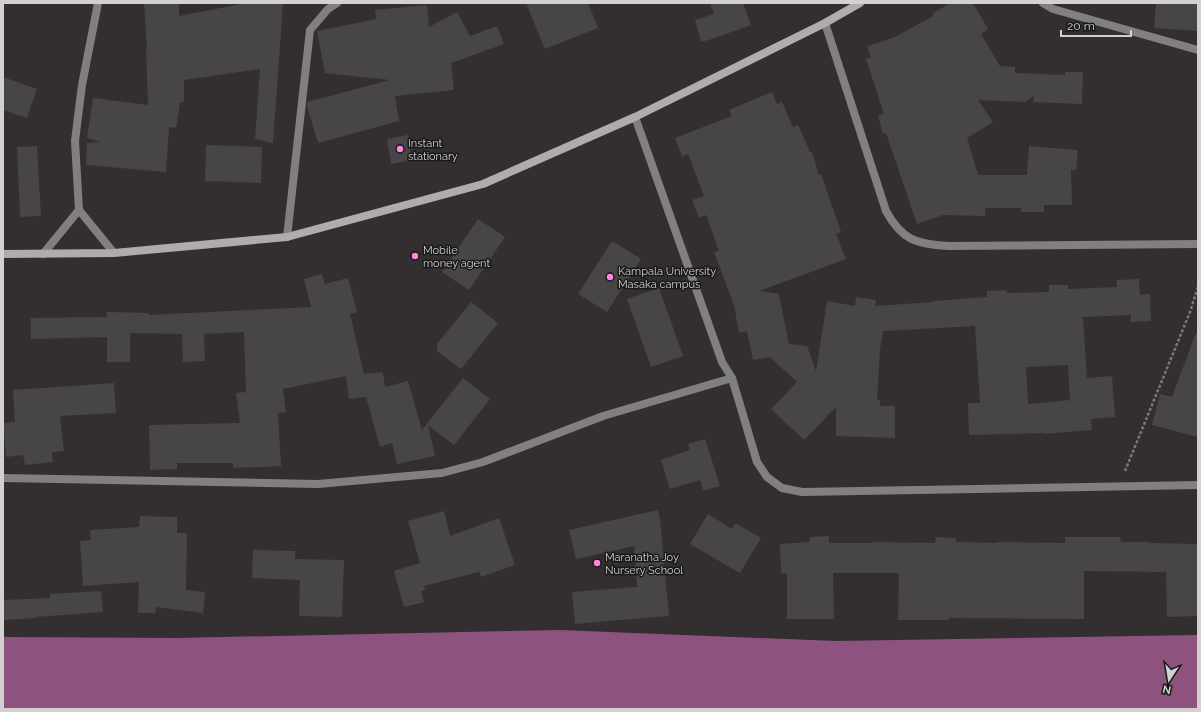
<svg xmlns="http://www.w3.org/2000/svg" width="1201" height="712" font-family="Raleway,sans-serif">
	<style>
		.forest { fill: #8d537e }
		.building { fill: #484547; fill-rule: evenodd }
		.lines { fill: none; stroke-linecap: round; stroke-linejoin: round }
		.path { stroke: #7c797b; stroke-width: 2.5; stroke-dasharray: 3 2; stroke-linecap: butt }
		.street { stroke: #817f81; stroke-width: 8 }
		.secondary { stroke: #afacae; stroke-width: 8 }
		.poi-dot { fill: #fe85e0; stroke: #191819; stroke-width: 1.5 }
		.labels { text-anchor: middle; stroke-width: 3; stroke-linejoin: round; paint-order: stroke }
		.poi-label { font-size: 11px; fill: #d3d0d2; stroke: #191819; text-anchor: start }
	</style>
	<rect width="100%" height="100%" fill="#332f31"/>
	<!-- forest -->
	<polygon class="forest" points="560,630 836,641 1198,635 1198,709 3,709 3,637 178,638"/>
	<!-- building -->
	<g class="building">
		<polygon points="144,3 179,3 179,16 246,3 283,3 273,143 255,139 260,69 184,80 184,102 180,102 176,128 169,127 166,172 86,165 87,143 100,142 87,138 93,98 148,105 146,50 147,50"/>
		<polygon points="526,3 588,3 598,28 545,49"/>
		<polygon points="710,3 743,3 751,25 712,39 701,42 695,20 714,14"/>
		<polygon points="950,3 973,3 988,29 981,34 1000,66 1015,67 1015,73 1065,75 1065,72 1083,72 1082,104 1033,102 1034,96 1025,102 978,100 993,122 967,138 978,175 1027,175 1029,146 1078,150 1076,170 1071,170 1072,205 1044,205 1044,212 1021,212 1021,208 985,208 985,216 943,215 917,224 886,133 883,134 878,116 884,114 866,59 871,57 867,46 893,38 933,16 932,14"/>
		<polygon points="1156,3 1198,3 1198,31 1154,28"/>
		<polygon points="427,5 429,27 457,12 470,36 497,26 504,44 451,63 454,90 395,96 399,121 318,143 307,106 307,102 390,80 325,73 317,31 376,19 375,10"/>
		<polygon points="3,77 37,89 27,118 3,110"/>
		<path d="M772,92L777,104L782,102L793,127L798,125L810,152H812L819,175L821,174L841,232L836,234L846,259L759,291L779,294L789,344L807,346L816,371L827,301L855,306L856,297L876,300L875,306L933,302V301L987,297V291L1006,290L1007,293L1049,292V285H1068V289L1117,287V280L1139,279L1140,295L1150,294L1151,321L1131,322V315L1083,317L1087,378L1112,376L1115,417L1091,419L1092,430L1043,434V433L969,435L968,403H980L975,326L883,331L880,349L877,400H880V406H895V438L836,436V407L804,440L771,409L797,382L770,357L753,360L747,331L739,333L734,305L714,252L719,251L706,215L699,218L692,200L704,196L688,154L682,156L675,138L732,116L729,110ZM1068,365L1070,400L1028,404L1026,367Z"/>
		<polygon points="408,135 412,160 391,164 387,139"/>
		<polygon points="206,145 262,147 261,183 205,181"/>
		<polygon points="37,146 41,216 20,217 17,147"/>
		<polygon points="478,219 505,237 469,290 442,272"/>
		<polygon points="612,241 641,259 607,312 578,294"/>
		<polygon points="322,274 325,284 348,278 357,312 350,314 364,374 383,372 385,387 408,381 422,430 463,378 490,399 454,445 428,425 435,456 397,464 392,443 380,447 366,397 349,399 346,376 283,389 286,412 278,413 281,466 233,468 233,463 177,463 177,469 150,470 149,425 240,423 236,393 246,392 244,332 204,334 205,361 183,362 182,334 130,333 130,362 107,362 107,337 31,339 31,318 107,317 107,312 149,313 149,315 311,307 304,279"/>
		<polygon points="659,288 683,356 651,367 627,299"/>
		<polygon points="471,302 498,323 461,369 437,351 437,344"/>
		<polygon points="1196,333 1198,333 1198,437 1152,425 1160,394 1172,397"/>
		<polygon points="114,383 116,413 60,416 64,451 52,452 53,462 25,465 23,455 6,457 3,423 15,422 13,390"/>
		<polygon points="705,439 720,486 703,491 700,480 670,489 661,460 690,450 688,444"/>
		<polygon points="658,510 660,520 669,616 575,624 572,592 637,587 634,546 576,559 569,530"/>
		<polygon points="444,511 450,536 499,518 515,565 481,577 479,572 424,586 425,590 421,591 424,602 404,607 394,571 420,563 408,521"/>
		<polygon points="708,514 732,529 735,523 761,538 740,573 690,544"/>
		<polygon points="140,516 177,517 177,533 187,533 186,590 205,592 203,613 156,607 155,613 138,613 139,582 83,586 80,541 91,540 90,530 139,527"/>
		<polygon points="829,536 829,543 872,543 872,542 935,543 936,537 956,538 956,542 998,543 998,542 1065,543 1065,537 1120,537 1121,542 1149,542 1149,543 1198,544 1198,616 1167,617 1166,572 1084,571 1084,619 949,618 949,620 898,620 899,573 833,573 834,619 787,619 787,573 781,573 780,544 810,542 810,537"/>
		<polygon points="253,550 295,551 295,559 344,560 342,617 299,616 300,580 252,578"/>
		<polygon points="101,591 103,612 36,617 36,618 3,620 3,600 50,598 50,594"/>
	</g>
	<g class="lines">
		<!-- path -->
		<polyline class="path" points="1125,471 1190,312 1198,287"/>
		<!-- street -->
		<g class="street">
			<polyline points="98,3 82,85 75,141 79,210 114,253"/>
			<polyline points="1043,3 1053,9 1198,50"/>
			<path d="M825,23L886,211C902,240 916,244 948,246L1198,244"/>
			<polyline points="635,117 722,362 732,378 757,462 767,477 782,488 802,492 1198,485"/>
			<polyline points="287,237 310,30 328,9 337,3"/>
			<polyline points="43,254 79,210"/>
			<polyline points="3,478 318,484 442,473 483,462 603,416 732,378"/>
		</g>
		<!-- secondary -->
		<polyline class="secondary" points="3,254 114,253 287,237 483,184 635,117 825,23 860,3"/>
	</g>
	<!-- markers -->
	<g class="poi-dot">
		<circle cx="400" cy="149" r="4"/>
		<circle cx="415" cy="256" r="4"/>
		<circle cx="610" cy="277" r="4"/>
		<circle cx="597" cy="563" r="4"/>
	</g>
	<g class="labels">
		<!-- poi labels -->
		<g class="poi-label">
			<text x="408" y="147">Instant<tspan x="408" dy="13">stationary</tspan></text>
			<text x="423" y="254">Mobile<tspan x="423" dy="13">money agent</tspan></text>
			<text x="618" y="275">Kampala University<tspan x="618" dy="13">Masaka campus</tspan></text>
			<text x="605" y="561">Maranatha Joy<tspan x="605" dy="13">Nursery School</tspan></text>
		</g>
	</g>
	<!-- border -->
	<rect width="1201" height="712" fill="none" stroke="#d3d0d2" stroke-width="8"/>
	<!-- north arrow -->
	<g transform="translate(1169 680) rotate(192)" stroke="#191819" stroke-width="3" paint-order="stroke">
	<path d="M0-3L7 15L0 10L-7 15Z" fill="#d3d0d2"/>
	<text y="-6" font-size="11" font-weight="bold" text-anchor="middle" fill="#d3d0d2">N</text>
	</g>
	<!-- scale -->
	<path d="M1061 30v6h70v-6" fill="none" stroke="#d3d0d2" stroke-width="2"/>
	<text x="1067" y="30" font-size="12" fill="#d3d0d2" stroke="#191819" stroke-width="3" paint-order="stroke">20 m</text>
</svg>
